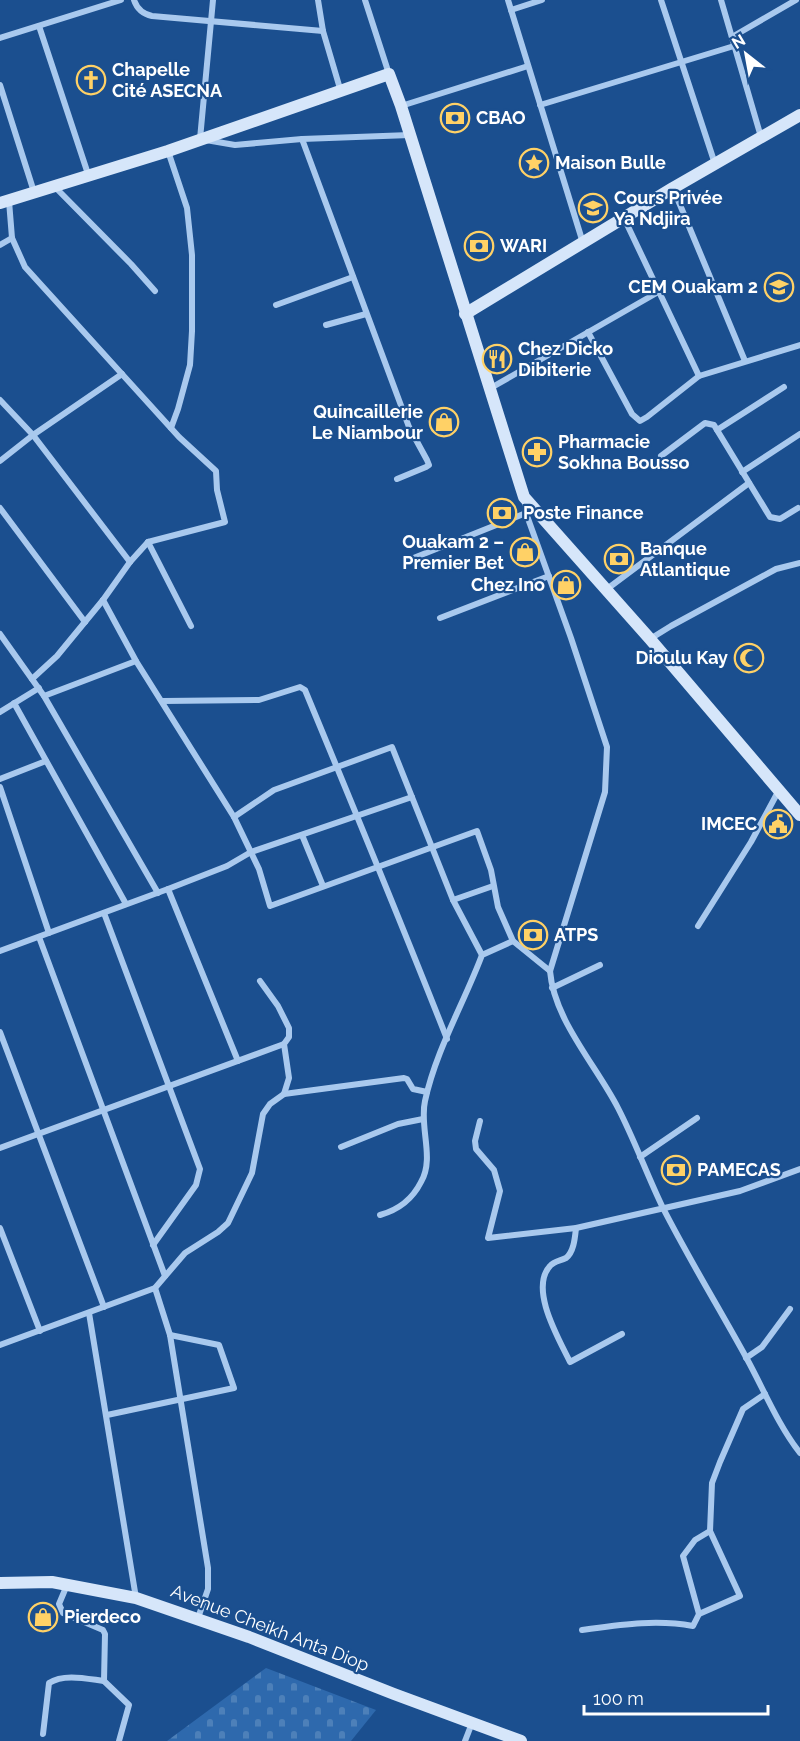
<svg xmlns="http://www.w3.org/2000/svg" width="800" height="1741" font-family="Raleway,sans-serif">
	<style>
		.cemetery { fill: url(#cemetery-stones) }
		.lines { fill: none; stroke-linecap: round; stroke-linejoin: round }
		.street { stroke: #a9c9ee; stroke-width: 6 }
		.secondary { stroke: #d6e6fa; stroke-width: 12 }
		.labels { text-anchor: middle; stroke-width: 4.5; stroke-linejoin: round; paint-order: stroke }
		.poi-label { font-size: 18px; font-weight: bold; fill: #fff; stroke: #1b4f8f; text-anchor: start }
		.street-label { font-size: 18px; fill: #fff; stroke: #1b4f8f }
	</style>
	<defs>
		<pattern id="cemetery-stones" width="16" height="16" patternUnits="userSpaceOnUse" patternTransform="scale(1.5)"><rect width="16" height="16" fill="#2e69ad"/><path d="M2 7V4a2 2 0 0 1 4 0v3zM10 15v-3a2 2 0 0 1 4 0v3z" fill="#4d80b9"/></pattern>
	</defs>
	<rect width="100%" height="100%" fill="#1b4f8f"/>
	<!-- cemetery -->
	<polygon class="cemetery" points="266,1668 376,1710 351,1741 167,1741"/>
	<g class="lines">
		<!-- street -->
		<g class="street">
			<path d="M134,0C137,9 143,14 152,16L323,31"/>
			<polyline points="213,0 200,139 235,145 302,139 410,135"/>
			<polyline points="318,0 323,31 341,92"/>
			<polyline points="365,0 389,74"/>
			<polyline points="508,0 583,243"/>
			<polyline points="661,0 715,164"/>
			<polyline points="721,0 761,137"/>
			<polyline points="511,10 542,0"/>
			<polyline points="39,26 88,174"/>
			<polyline points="732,37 796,0"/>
			<polyline points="0,38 121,0"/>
			<polyline points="0,85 34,192"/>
			<polyline points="540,105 734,46"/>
			<polyline points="401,106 528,66"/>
			<polyline points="302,139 409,427 427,460 429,465 426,467 397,479"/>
			<polyline points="168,151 187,208 192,255 192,331 190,365 178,409 171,428"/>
			<polyline points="54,186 131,264 155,291"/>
			<polyline points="673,188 745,361"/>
			<polyline points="9,201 12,238 25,267 179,437 216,471 217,490 225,522 148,542 130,562 103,600 57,656 32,679"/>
			<polyline points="624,218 699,376"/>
			<polyline points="0,245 12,238"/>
			<polyline points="276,305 353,277"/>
			<polyline points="326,325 366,314"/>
			<polyline points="588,332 632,414 640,421 647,417 699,376 800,345"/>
			<polyline points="489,389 660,291"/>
			<polyline points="0,400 33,435 130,562"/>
			<polyline points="717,430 784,387"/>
			<polyline points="661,456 705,423 714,425 717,430 770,517 780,519 798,508"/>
			<polyline points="0,461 33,435 122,374"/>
			<polyline points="742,472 800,434"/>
			<path d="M525,501L526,513L571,638L607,747L605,792L550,971C554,1020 596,1065 618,1108C635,1141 647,1175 663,1208C689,1259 719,1308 747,1359C764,1390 778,1425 800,1453"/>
			<polyline points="0,508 85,622"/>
			<polyline points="148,542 191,626"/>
			<polyline points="411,559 526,513"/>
			<polyline points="607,589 749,483"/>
			<polyline points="103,600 136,661 234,817 259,869 270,906 477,831 491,870 498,907 513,941 550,971"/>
			<polyline points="440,618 549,576"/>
			<polyline points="0,634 44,696 158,893"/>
			<polyline points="650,639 671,626 776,569 800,563"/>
			<polyline points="44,696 136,661"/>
			<path d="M163,701L259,700L300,687L305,690C353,806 401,922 447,1039"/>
			<polyline points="14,703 126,904"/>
			<polyline points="0,712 39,688"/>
			<polyline points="0,779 46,761"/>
			<polyline points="0,787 49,933"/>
			<polyline points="234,817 274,790 392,747 453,900 482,955"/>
			<polyline points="302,835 323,886"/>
			<polyline points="168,889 238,1061"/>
			<polyline points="453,900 493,886"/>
			<polyline points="104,913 200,1169 196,1185 153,1245"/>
			<polyline points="698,926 751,842 779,790"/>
			<polyline points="39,937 165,1276"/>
			<polyline points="0,951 168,889 227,866 251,852 412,797"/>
			<polyline points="552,988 600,965"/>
			<polyline points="0,1032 104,1307"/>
			<polyline points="284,1094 404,1078 407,1079 413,1089 427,1092"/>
			<polyline points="480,1121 475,1141 476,1149 494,1170 500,1191 488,1238 576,1228 740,1191 800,1169"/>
			<polyline points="341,1147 398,1124 423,1119"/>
			<polyline points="0,1148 284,1044"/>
			<polyline points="640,1157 697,1118"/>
			<path d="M380,1215C398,1210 412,1200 421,1182C435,1158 419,1127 425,1101C436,1050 464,1003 482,955L513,941"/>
			<polyline points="0,1228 40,1331"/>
			<path d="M576,1228C575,1237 574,1252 566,1258C560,1261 554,1261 550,1266C529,1289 559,1339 570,1362L622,1334"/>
			<polyline points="155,1288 170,1335 208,1568 208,1589 198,1618"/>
			<polyline points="89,1313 136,1598"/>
			<polyline points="0,1345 155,1288 185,1253 218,1232 228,1223 252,1173 263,1114 270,1104 284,1094 289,1078 284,1044 289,1037 289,1028 278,1006 260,981"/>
			<polyline points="746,1358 762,1347 790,1309"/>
			<polyline points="107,1415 234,1388 219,1345 170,1335"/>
			<polyline points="67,1585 59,1604 63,1613 103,1630 105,1634 104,1681 129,1705 119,1741"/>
			<polyline points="699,1614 740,1596 710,1531"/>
			<path d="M582,1630C619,1625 655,1619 693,1626L699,1614L683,1556L695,1540L710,1531L712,1483L720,1462L743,1409L765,1394"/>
			<path d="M43,1734L49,1683C64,1673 88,1679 104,1681"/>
			<polyline points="465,1741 472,1723"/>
		</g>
		<!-- secondary -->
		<g class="secondary">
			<polyline points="0,203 168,151 389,74 401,106 524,497 650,639 800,815"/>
			<polyline points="465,314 673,188 800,115"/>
			<polyline points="0,1583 52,1582 136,1598 249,1637 394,1694 521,1741"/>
		</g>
	</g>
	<!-- icons -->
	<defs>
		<g id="church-ring" transform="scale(1.5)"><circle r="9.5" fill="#1b4f8f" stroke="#ffd166" stroke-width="1.5"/><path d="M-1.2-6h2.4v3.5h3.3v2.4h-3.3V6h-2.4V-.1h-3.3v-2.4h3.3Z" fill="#ffd166"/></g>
		<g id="bank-ring" transform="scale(1.5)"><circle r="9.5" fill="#1b4f8f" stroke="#ffd166" stroke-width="1.5"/><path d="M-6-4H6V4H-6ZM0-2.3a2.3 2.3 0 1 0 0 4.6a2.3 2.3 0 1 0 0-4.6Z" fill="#ffd166"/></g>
		<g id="sight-ring" transform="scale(1.5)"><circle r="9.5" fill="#1b4f8f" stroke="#ffd166" stroke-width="1.5"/><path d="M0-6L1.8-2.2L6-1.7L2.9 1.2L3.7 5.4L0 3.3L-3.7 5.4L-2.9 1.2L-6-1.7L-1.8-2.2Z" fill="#ffd166"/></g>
		<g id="school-ring" transform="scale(1.5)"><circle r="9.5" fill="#1b4f8f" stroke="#ffd166" stroke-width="1.5"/><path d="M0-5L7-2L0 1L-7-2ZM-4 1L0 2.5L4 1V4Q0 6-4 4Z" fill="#ffd166"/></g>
		<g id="restaurant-ring" transform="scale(1.5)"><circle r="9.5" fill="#1b4f8f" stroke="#ffd166" stroke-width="1.5"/><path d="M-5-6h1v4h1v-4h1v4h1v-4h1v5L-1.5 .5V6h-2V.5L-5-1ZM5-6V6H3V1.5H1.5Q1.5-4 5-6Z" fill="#ffd166"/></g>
		<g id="shop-ring" transform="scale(1.5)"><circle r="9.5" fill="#1b4f8f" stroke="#ffd166" stroke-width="1.5"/><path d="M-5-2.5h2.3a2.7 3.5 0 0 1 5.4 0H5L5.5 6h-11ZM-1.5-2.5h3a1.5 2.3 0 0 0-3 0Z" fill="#ffd166"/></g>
		<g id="pharmacy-ring" transform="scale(1.5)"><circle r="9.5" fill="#1b4f8f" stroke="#ffd166" stroke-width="1.5"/><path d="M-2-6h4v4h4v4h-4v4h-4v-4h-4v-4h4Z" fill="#ffd166"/></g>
		<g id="mosque-ring" transform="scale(1.5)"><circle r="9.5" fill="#1b4f8f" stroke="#ffd166" stroke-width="1.5"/><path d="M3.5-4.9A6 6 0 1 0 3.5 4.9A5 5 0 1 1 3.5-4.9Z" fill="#ffd166"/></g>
		<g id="civic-ring" transform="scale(1.5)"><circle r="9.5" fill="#1b4f8f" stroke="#ffd166" stroke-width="1.5"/><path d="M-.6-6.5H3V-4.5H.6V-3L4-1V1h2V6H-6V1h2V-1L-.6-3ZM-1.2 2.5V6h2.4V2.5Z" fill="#ffd166"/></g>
	</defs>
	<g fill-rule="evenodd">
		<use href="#church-ring" x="91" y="80"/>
		<use href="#bank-ring" x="455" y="118"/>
		<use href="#sight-ring" x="534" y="163"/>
		<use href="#school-ring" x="593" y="208"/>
		<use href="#bank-ring" x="479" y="246"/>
		<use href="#school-ring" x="779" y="287"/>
		<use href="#restaurant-ring" x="497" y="359"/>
		<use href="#shop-ring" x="444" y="422"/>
		<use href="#pharmacy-ring" x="537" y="452"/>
		<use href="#bank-ring" x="502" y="513"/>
		<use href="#shop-ring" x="525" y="552"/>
		<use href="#bank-ring" x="619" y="559"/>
		<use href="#shop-ring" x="566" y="585"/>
		<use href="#mosque-ring" x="749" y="658"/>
		<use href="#civic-ring" x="778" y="824"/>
		<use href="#bank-ring" x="533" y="935"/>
		<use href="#bank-ring" x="676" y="1170"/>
		<use href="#shop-ring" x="43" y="1617"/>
	</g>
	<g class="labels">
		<!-- poi labels -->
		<g class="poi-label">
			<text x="112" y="76">Chapelle<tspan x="112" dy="21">Cité ASECNA</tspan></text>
			<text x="476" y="124">CBAO</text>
			<text x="555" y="169">Maison Bulle</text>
			<text x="614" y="204">Cours Privée<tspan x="614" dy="21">Ya Ndjira</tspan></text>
			<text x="500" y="252">WARI</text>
			<text x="758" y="293" text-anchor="end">CEM Ouakam 2</text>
			<text x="518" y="355">Chez Dicko<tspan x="518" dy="21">Dibiterie</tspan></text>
			<text x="423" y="418" text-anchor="end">Quincaillerie<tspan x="423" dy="21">Le Niambour</tspan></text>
			<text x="558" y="448">Pharmacie<tspan x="558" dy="21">Sokhna Bousso</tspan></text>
			<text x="523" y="519">Poste Finance</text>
			<text x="504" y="548" text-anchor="end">Ouakam 2 –<tspan x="504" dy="21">Premier Bet</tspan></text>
			<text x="640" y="555">Banque<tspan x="640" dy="21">Atlantique</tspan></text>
			<text x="545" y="591" text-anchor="end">Chez Ino</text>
			<text x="728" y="664" text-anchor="end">Dioulu Kay</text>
			<text x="757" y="830" text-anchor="end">IMCEC</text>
			<text x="554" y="941">ATPS</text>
			<text x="697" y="1176">PAMECAS</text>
			<text x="64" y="1623">Pierdeco</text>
		</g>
		<!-- street labels -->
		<g class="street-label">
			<text transform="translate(270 1628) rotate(21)" y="6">Avenue Cheikh Anta Diop</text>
		</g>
	</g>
	<!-- north arrow -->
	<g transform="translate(746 54) rotate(329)" stroke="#1b4f8f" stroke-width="4.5" paint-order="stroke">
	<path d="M0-4.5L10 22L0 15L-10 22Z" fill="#ffffff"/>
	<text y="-9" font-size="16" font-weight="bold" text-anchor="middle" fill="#ffffff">N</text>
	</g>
	<!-- scale -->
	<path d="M584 1705v9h184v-9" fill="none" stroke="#ffffff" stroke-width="3"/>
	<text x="593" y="1705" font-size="18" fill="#ffffff" stroke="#1b4f8f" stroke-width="4.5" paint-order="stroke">100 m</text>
</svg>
